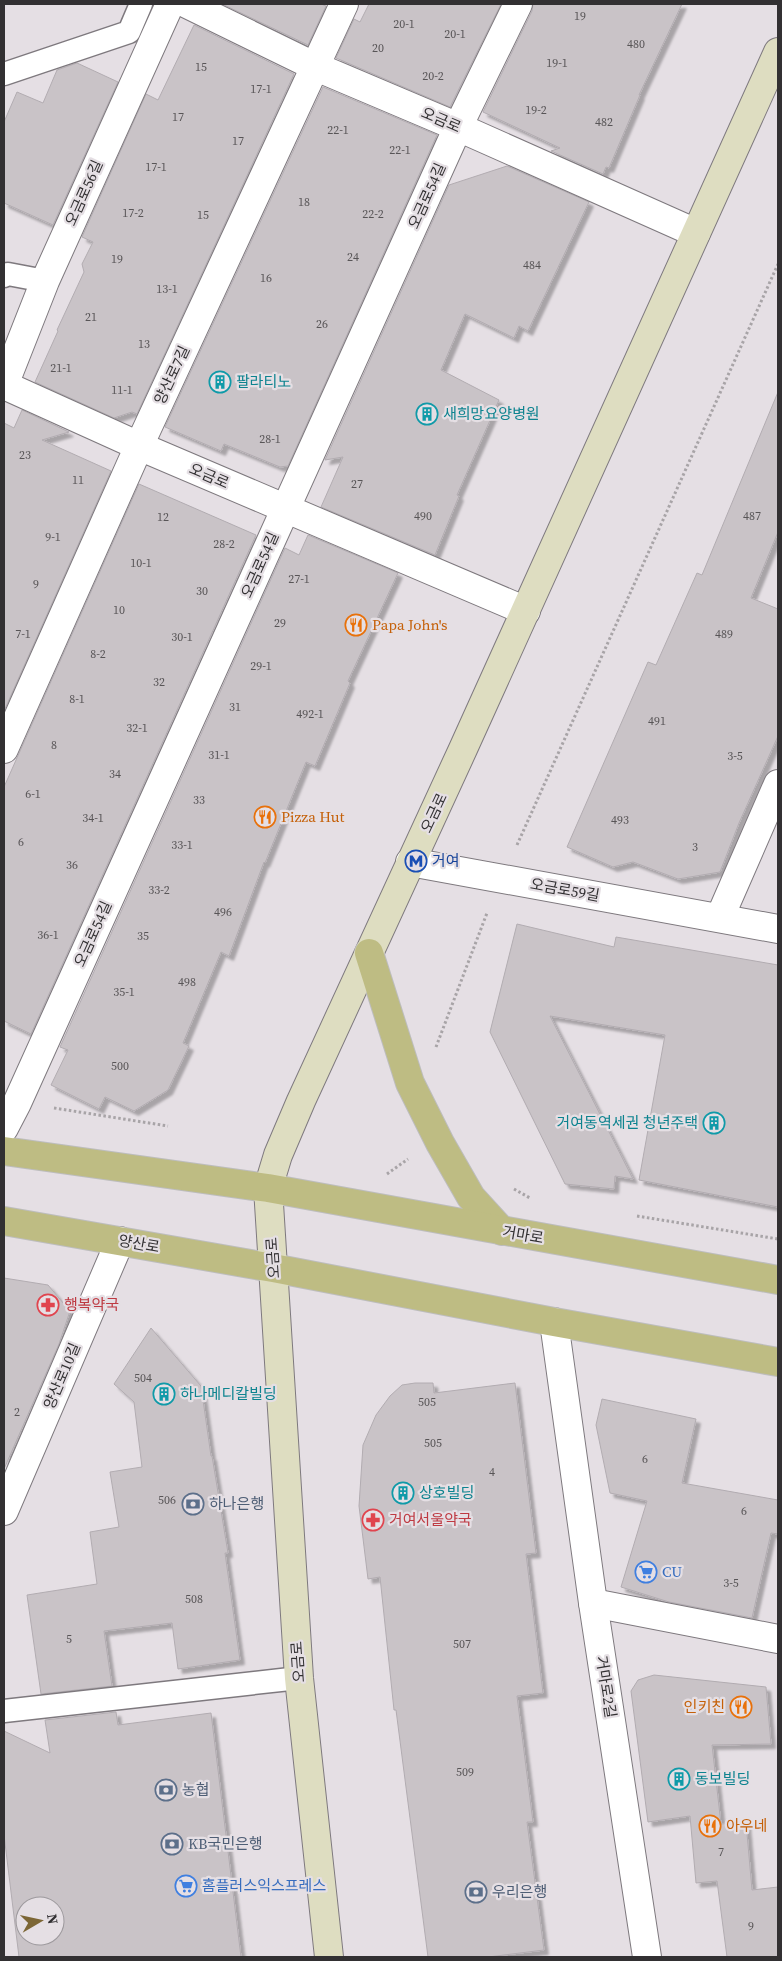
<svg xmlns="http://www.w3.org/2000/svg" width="782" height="1961" font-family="'Source Serif 4','Noto Sans KR',serif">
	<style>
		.building { fill: #c9c3c7; stroke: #b2acb1; fill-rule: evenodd; filter: url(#shadow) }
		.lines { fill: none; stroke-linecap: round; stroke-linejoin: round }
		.lane-casing { stroke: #7e797e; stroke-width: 25 }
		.street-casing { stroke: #7e797e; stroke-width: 30 }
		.secondary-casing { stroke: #7e797e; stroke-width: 30 }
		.primary-casing { stroke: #bdbdbd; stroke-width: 30 }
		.path { stroke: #a8a4a7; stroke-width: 3; stroke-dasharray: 2.5 2.5; stroke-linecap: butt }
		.lane { stroke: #fff; stroke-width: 22 }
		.street { stroke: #fff; stroke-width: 28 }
		.secondary { stroke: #deddc1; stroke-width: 28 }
		.primary { stroke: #bebc83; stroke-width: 28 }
		.labels { text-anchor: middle; stroke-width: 4.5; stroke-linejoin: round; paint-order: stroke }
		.number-label { font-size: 12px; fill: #585557 }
		.street-label { font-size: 15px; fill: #323032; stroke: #e5dfe4 }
		.culture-label { font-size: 15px; fill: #0d838f; stroke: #e5dfe4; text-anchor: start }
		.food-label { font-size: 15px; fill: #c56008; stroke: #e5dfe4; text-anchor: start }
		.transit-label { font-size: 15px; fill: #164399; stroke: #e5dfe4; text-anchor: start }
		.health-label { font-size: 15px; fill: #be3a42; stroke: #e5dfe4; text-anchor: start }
		.service-label { font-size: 15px; fill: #4e5e75; stroke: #e5dfe4; text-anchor: start }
		.shop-label { font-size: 15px; fill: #366cbe; stroke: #e5dfe4; text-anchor: start }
	</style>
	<defs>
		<filter id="shadow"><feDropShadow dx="4.5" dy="4.5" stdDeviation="1" flood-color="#0004"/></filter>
	</defs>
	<rect width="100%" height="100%" fill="#e5dfe4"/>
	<!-- building -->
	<g class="building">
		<polygon points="222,4 321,4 326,6 308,45"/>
		<polygon points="369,4 501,4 450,107 336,58 354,19 360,22"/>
		<polygon points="533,4 682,4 639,95 640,95 609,168 606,167 603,174 551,151 560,148 483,112 532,11"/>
		<polygon points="194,25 294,74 137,414 132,412 114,418 35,382 58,331 57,330 84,272 82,264 93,242 82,237 146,94 158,100"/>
		<polygon points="77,63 118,82 53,225 4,203 4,122 17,92 43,103 57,70"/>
		<polygon points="323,87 437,135 288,466 280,467 224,444 221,451 165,427"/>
		<polygon points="507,166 589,202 528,331 519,326 514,338 465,314 441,370 499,400 457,495 459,496 435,555 321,507 343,457 325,460 449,185"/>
		<polygon points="778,392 778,532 751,598 778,609 778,736 739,823 720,872 678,879 633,862 613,867 567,847 648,662 656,665 697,573 702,575"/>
		<polygon points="22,410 69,432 42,440 111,471 4,711 4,423 14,428"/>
		<polygon points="139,484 256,535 31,1034 4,1021 4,787"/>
		<polygon points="308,535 398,573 348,681 350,683 315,766 306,762 265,863 264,862 229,956 221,952 183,1043 189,1046 168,1090 134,1111 105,1097 99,1109 51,1085 68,1050 60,1047 285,548 299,555"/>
		<polygon points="517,924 614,947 616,937 778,965 778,1207 639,1180 665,1035 550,1016 633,1179 615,1176 614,1189 565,1184 490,1032"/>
		<polygon points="4,1278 48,1285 70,1311 59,1344 4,1469"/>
		<polygon points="151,1328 201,1386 211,1456 212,1456 228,1553 225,1553 240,1660 178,1669 172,1623 104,1631 112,1686 41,1694 27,1595 97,1584 90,1532 119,1527 110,1472 142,1467 134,1402 114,1384"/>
		<polygon points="415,1383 433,1383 434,1393 515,1383 536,1553 526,1554 543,1693 517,1696 533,1822 527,1822 544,1950 488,1957 428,1957 396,1710 394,1710 380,1577 368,1579 359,1506 363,1445 376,1415 390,1396 402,1385"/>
		<polygon points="602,1399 696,1419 682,1483 778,1500 778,1534 771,1533 752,1618 669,1602 621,1587 647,1501 610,1493 596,1425"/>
		<polygon points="654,1675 766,1687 771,1744 712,1745 721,1824 746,1822 752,1890 778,1887 778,1957 727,1957 717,1881 696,1883 690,1816 648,1822 631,1691 638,1680"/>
		<path d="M116,1712L118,1725L211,1713L241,1957H19L4,1835V1731L50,1753L45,1720ZM25,1906H55V1936H25Z"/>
	</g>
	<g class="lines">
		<!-- lane casing -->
		<g class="lane-casing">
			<g id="lane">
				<polyline points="4,74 129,32 141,4"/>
				<polyline points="4,276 8,274 45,281"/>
				<polyline points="4,1711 299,1678"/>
			</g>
		</g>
		<!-- street casing -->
		<g class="street-casing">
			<g id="street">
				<polyline points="187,4 314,66 458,127 696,233"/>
				<polyline points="4,385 139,446 526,611"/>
				<polyline points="4,385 45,281 170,4"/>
				<polyline points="4,749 139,446 344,4"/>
				<polyline points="410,862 778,929"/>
				<polyline points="720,917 778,784"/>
				<polyline points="4,1128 17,1103 458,127 518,4"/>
				<polyline points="554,1322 593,1603 647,1957"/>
				<polyline points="4,1511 120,1241"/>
				<polyline points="593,1603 778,1639"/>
			</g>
		</g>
		<!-- secondary casing -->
		<g class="secondary-casing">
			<polyline id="secondary" points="329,1957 299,1678 268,1188 278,1155 301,1101 463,749 778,52"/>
		</g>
		<!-- primary casing -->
		<g class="primary-casing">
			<g id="primary">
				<polyline points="369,953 410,1083 440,1143 471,1197 502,1231"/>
				<polyline points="4,1151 268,1188 778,1280"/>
				<polyline points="4,1221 273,1268 554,1322 778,1362"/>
			</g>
		</g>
		<!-- path -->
		<g class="path">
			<polyline points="517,845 778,264"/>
			<polyline points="436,1047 487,913"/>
			<polyline points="54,1108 168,1126"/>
			<polyline points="387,1174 408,1159"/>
			<polyline points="514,1189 530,1198"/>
			<polyline points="637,1216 778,1239"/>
		</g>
		<!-- lane -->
		<use href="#lane" class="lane"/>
		<!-- street -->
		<use href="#street" class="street"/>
		<!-- secondary -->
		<use href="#secondary" class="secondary"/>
		<!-- primary -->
		<use href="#primary" class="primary"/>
	</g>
	<!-- icons -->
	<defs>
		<g id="building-ring" transform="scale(1.125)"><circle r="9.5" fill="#e5dfe4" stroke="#0f9aa8" stroke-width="1.5"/><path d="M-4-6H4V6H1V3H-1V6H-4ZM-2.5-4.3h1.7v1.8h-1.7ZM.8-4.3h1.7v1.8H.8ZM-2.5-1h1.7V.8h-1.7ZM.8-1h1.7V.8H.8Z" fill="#0f9aa8"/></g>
		<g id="restaurant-ring" transform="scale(1.125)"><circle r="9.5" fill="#e5dfe4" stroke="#e8710a" stroke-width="1.5"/><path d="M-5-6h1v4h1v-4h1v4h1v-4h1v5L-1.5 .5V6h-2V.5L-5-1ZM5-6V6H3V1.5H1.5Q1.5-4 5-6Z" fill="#e8710a"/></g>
		<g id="metro-ring" transform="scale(1.125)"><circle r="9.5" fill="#e5dfe4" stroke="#1a4fb4" stroke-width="1.5"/><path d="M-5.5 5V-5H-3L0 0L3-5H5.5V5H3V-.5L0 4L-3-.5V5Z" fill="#1a4fb4"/></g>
		<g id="pharmacy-ring" transform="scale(1.125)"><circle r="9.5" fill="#e5dfe4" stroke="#e0444e" stroke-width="1.5"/><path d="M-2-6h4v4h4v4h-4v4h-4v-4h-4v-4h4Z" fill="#e0444e"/></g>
		<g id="bank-ring" transform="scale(1.125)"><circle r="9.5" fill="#e5dfe4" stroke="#5c6f8a" stroke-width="1.5"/><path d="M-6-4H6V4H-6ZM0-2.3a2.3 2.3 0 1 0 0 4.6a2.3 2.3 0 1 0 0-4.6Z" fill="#5c6f8a"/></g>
		<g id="supermarket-ring" transform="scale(1.125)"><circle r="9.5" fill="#e5dfe4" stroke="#3f7fe0" stroke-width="1.5"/><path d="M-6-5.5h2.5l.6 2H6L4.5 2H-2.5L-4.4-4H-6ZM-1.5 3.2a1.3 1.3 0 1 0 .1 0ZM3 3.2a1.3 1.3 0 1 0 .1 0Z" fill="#3f7fe0"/></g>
	</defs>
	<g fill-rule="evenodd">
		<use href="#building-ring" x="220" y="382"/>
		<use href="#building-ring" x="427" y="414"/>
		<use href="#restaurant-ring" x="356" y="625"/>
		<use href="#restaurant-ring" x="265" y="817"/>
		<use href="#metro-ring" x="416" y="861"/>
		<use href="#building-ring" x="714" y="1123"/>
		<use href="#pharmacy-ring" x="48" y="1305"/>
		<use href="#building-ring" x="164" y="1394"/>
		<use href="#building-ring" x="403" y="1493"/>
		<use href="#bank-ring" x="193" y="1504"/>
		<use href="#pharmacy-ring" x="373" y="1520"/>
		<use href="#supermarket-ring" x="646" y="1572"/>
		<use href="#restaurant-ring" x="741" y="1707"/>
		<use href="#building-ring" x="679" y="1779"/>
		<use href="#bank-ring" x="166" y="1790"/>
		<use href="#restaurant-ring" x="710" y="1826"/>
		<use href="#bank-ring" x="172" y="1844"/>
		<use href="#supermarket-ring" x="186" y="1886"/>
		<use href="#bank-ring" x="476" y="1892"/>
	</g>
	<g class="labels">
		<!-- number labels -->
		<g class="number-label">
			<text x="580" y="20">19</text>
			<text x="404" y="28">20-1</text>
			<text x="455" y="38">20-1</text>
			<text x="636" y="48">480</text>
			<text x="378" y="52">20</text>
			<text x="557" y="67">19-1</text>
			<text x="201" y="71">15</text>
			<text x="433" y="80">20-2</text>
			<text x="261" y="93">17-1</text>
			<text x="536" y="114">19-2</text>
			<text x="178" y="121">17</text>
			<text x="604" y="126">482</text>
			<text x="338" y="134">22-1</text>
			<text x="238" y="145">17</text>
			<text x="400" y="154">22-1</text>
			<text x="156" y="171">17-1</text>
			<text x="304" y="206">18</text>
			<text x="133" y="217">17-2</text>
			<text x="373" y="218">22-2</text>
			<text x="203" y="219">15</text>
			<text x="353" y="261">24</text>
			<text x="117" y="263">19</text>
			<text x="532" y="269">484</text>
			<text x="266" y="282">16</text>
			<text x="167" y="293">13-1</text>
			<text x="91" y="321">21</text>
			<text x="322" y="328">26</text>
			<text x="144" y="348">13</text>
			<text x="61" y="372">21-1</text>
			<text x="122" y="394">11-1</text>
			<text x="270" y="443">28-1</text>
			<text x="25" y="459">23</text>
			<text x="78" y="484">11</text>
			<text x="357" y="488">27</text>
			<text x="423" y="520">490</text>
			<text x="752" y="520">487</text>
			<text x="163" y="521">12</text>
			<text x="53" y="541">9-1</text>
			<text x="224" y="548">28-2</text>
			<text x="141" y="567">10-1</text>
			<text x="299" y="583">27-1</text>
			<text x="36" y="588">9</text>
			<text x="202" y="595">30</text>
			<text x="119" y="614">10</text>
			<text x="280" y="627">29</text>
			<text x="23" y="638">7-1</text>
			<text x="724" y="638">489</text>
			<text x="182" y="641">30-1</text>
			<text x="98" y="658">8-2</text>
			<text x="261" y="670">29-1</text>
			<text x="159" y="686">32</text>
			<text x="77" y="703">8-1</text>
			<text x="235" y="711">31</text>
			<text x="310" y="718">492-1</text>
			<text x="657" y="725">491</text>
			<text x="137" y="732">32-1</text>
			<text x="54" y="749">8</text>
			<text x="219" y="759">31-1</text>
			<text x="735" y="760">3-5</text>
			<text x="115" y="778">34</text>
			<text x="33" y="798">6-1</text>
			<text x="199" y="804">33</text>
			<text x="93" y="822">34-1</text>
			<text x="620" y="824">493</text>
			<text x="21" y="846">6</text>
			<text x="182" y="849">33-1</text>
			<text x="695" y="851">3</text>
			<text x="72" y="869">36</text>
			<text x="159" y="894">33-2</text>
			<text x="223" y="916">496</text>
			<text x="48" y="939">36-1</text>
			<text x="143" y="940">35</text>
			<text x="187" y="986">498</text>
			<text x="124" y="996">35-1</text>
			<text x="120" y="1070">500</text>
			<text x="143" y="1382">504</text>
			<text x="427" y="1406">505</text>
			<text x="17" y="1416">2</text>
			<text x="433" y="1447">505</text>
			<text x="645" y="1463">6</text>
			<text x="492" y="1476">4</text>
			<text x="167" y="1504">506</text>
			<text x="744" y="1515">6</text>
			<text x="731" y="1587">3-5</text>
			<text x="194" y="1603">508</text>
			<text x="69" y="1643">5</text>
			<text x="462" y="1648">507</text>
			<text x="465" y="1776">509</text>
			<text x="721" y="1856">7</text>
			<text x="751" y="1930">9</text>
		</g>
		<!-- street labels -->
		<g class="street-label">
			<text transform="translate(441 120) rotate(23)" y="5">오금로</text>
			<text transform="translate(84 193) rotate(-66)" y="5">오금로56길</text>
			<text transform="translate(427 196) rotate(-66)" y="5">오금로54길</text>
			<text transform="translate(172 375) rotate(-65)" y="5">양산로7길</text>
			<text transform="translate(209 476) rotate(23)" y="5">오금로</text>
			<text transform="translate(260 565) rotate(-66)" y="5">오금로54길</text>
			<text transform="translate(434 813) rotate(-65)" y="5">오금로</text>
			<text transform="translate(565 890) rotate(10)" y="5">오금로59길</text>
			<text transform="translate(93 934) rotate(-66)" y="5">오금로54길</text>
			<text transform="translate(523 1235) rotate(10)" y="5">거마로</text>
			<text transform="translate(139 1244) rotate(10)" y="5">양산로</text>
			<text transform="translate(273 1258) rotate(-94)" y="5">오금로</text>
			<text transform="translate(62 1376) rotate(-67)" y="5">양산로10길</text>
			<text transform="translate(298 1662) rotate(-94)" y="5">오금로</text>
			<text transform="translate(606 1687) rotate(81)" y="5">거마로2길</text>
		</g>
		<!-- culture labels -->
		<g class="culture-label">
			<text x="236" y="387">팔라티노</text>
			<text x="443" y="419">새희망요양병원</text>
			<text x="698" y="1128" text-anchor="end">거여동역세권 청년주택</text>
			<text x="180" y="1399">하나메디칼빌딩</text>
			<text x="419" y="1498">상호빌딩</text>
			<text x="695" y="1784">동보빌딩</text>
		</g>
		<!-- food labels -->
		<g class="food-label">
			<text x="372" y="630">Papa John's</text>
			<text x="281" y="822">Pizza Hut</text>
			<text x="725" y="1712" text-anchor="end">인키친</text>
			<text x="726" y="1831">아우네</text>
		</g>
		<!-- transit labels -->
		<g class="transit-label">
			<text x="432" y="866">거여</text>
		</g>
		<!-- health labels -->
		<g class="health-label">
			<text x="64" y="1310">행복약국</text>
			<text x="389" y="1525">거여서울약국</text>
		</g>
		<!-- service labels -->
		<g class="service-label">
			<text x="209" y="1509">하나은행</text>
			<text x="182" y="1795">농협</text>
			<text x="188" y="1849">KB국민은행</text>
			<text x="492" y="1897">우리은행</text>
		</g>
		<!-- shop labels -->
		<g class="shop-label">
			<text x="662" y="1577">CU</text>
			<text x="202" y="1891">홈플러스익스프레스</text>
		</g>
	</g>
	<!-- border -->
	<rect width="782" height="1961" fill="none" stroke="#323032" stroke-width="10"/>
	<!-- north arrow -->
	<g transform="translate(40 1921) rotate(81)"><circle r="24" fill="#e5dfe4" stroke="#9d999d"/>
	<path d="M0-4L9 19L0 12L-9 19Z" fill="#7c6635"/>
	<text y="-8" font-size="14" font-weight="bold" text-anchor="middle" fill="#323032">N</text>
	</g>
</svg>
